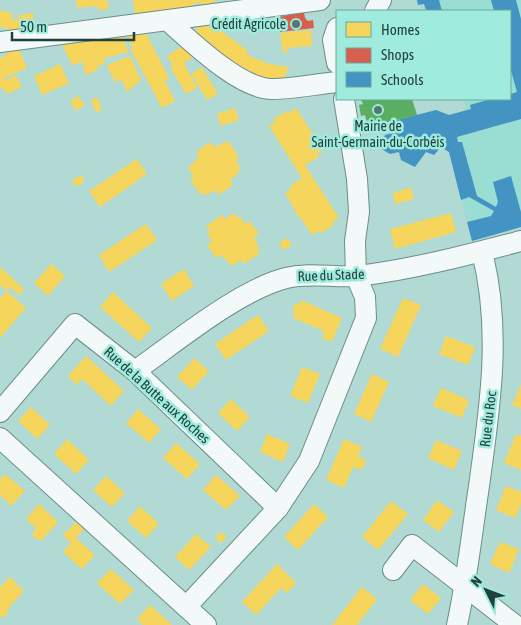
<svg xmlns="http://www.w3.org/2000/svg" width="521" height="625" font-family="'Asap Condensed',sans-serif">
	<style>
		.built { fill: #9addd2 }
		.homes { fill: #f6d55c }
		.shops { fill: #d6604d }
		.schools { fill: #4393c3 }
		.public { fill: #5aae61 }
		.lines { fill: none; stroke-linecap: round; stroke-linejoin: round }
		.minor-casing { stroke: #6b8e88; stroke-width: 22 }
		.minor { stroke: #f3f9f8; stroke-width: 20 }
		.poi-dot { fill: #537771; stroke: #9febde; stroke-width: 2 }
		.labels { text-anchor: middle; stroke-width: 5; stroke-linejoin: round; paint-order: stroke }
		.poi-label { font-size: 14px; fill: #21413c; stroke: #9febde; text-anchor: end }
		.street-label { font-size: 14px; fill: #21413c; stroke: #9febde }
	</style>
	<rect width="100%" height="100%" fill="#b0dad3"/>
	<!-- built -->
	<polygon class="built" points="417,0 521,0 521,227 472,241 449,152 441,147 434,155 426,152 415,167 401,160 399,152 390,154 378,147 385,135 396,132 393,121 436,110 449,115 466,110 464,99 510,99 510,11 426,11 424,4 418,5"/>
	<!-- homes -->
	<g class="homes">
		<polygon points="76,0 107,0 109,9 98,10 97,6 77,8"/>
		<polygon points="133,0 215,0 216,2 201,5 199,2 189,7 135,14"/>
		<polygon points="0,10 13,14 12,20 19,19 19,15 33,13 34,28 12,30 0,27"/>
		<polygon points="211,23 248,51 247,55 270,64 289,67 283,81 271,81 238,67 194,34 200,24"/>
		<polygon points="311,30 312,46 287,48 288,52 283,53 280,33"/>
		<polygon points="146,33 169,78 165,81 175,101 162,108 130,48 132,47 128,35"/>
		<polygon points="123,36 128,52 105,58 104,64 96,67 98,70 86,75 82,62 72,65 62,44"/>
		<polygon points="185,44 198,54 184,63 197,88 186,94 170,67 173,66 167,56"/>
		<polygon points="19,49 27,68 4,78 5,80 16,75 22,87 7,94 3,88 0,89 0,58 7,55 5,51"/>
		<polygon points="130,56 141,80 127,92 122,80 116,82 112,77 107,65"/>
		<polygon points="60,64 69,83 42,95 34,76"/>
		<polygon points="202,67 218,94 207,100 191,74"/>
		<polygon points="78,96 85,105 76,111 70,101"/>
		<polygon points="97,97 102,110 96,112 91,100"/>
		<polygon points="235,108 239,120 221,126 217,114"/>
		<polygon points="296,108 323,150 317,154 319,157 305,165 339,218 333,222 334,225 321,233 319,231 312,235 300,217 299,218 285,193 291,189 290,186 302,178 269,126 275,122 273,119 287,111 288,113"/>
		<polygon points="228,141 239,157 236,160 241,169 236,172 238,175 230,180 233,185 219,195 215,190 207,195 205,193 201,195 190,180 194,177 188,168 199,157 196,152 210,142 214,147"/>
		<polygon points="137,159 147,174 100,207 89,191"/>
		<polygon points="81,175 85,181 76,187 72,180"/>
		<polygon points="411,187 414,199 395,204 393,193"/>
		<polygon points="234,213 237,218 240,216 245,224 250,221 259,234 254,238 259,246 257,248 260,253 244,264 241,260 232,266 221,255 216,258 207,245 212,241 207,234 210,231 206,226 222,215 225,219"/>
		<polygon points="451,213 456,232 395,249 390,229"/>
		<polygon points="146,224 157,240 109,272 99,255"/>
		<polygon points="287,238 292,245 283,250 279,243"/>
		<polygon points="51,264 65,276 48,296 34,283"/>
		<polygon points="0,267 24,289 19,295 10,287 7,291 0,285"/>
		<polygon points="184,269 194,286 172,301 161,284"/>
		<polygon points="7,291 26,308 0,338 0,298"/>
		<polygon points="113,292 152,328 139,342 100,307"/>
		<polygon points="403,298 421,305 398,357 380,349"/>
		<polygon points="301,300 342,318 332,342 322,338 324,331 293,318 295,312 292,311 295,303 299,305"/>
		<polygon points="258,315 269,331 226,360 215,344"/>
		<polygon points="446,336 475,347 468,365 439,354"/>
		<polygon points="86,356 124,391 111,406 82,379 77,385 68,376"/>
		<polygon points="194,358 209,371 192,390 177,377"/>
		<polygon points="302,367 320,374 308,403 290,396"/>
		<polygon points="372,374 389,382 371,422 354,414"/>
		<polygon points="521,384 521,409 512,405"/>
		<polygon points="441,388 469,400 462,418 433,406"/>
		<polygon points="231,399 250,417 237,431 218,413"/>
		<polygon points="31,407 50,425 37,439 18,421"/>
		<polygon points="138,409 161,429 149,443 126,423"/>
		<polygon points="267,434 290,444 283,462 260,452"/>
		<polygon points="516,434 521,436 521,470 504,463"/>
		<polygon points="67,439 89,460 76,474 54,454"/>
		<polygon points="344,439 362,447 358,456 366,460 362,470 353,467 344,488 326,480"/>
		<polygon points="436,440 462,451 454,470 428,458"/>
		<polygon points="176,443 200,464 187,479 163,458"/>
		<polygon points="5,474 25,491 11,506 0,495 0,479"/>
		<polygon points="216,475 240,496 226,510 203,490"/>
		<polygon points="106,476 125,493 112,507 93,490"/>
		<polygon points="506,486 521,492 521,504 515,518 496,510"/>
		<polygon points="437,500 454,512 439,532 423,520"/>
		<polygon points="391,501 408,514 378,550 362,537"/>
		<polygon points="39,504 58,522 41,541 32,536 36,528 26,519"/>
		<polygon points="314,504 328,517 298,550 284,537"/>
		<polygon points="140,506 159,524 146,538 127,521"/>
		<polygon points="76,522 84,529 76,538 95,555 82,569 63,552 71,543 63,535"/>
		<polygon points="221,532 227,537 221,543 215,538"/>
		<polygon points="196,534 211,547 189,570 175,557"/>
		<polygon points="500,542 519,549 509,573 490,564"/>
		<polygon points="277,564 296,583 287,593 281,588 256,615 242,602"/>
		<polygon points="111,569 134,590 120,604 97,583"/>
		<polygon points="10,577 24,591 7,610 9,611 3,618 0,616 0,587"/>
		<polygon points="423,584 441,598 428,614 410,600"/>
		<polygon points="362,587 377,599 357,625 332,625"/>
		<polygon points="150,605 169,622 172,625 143,625 137,619"/>
	</g>
	<!-- shops -->
	<polygon class="shops" points="304,12 305,18 308,21 313,20 314,28 280,32 279,17"/>
	<!-- schools -->
	<g class="schools">
		<polygon points="417,0 439,0 442,11 422,11 426,10 424,4 418,5"/>
		<polygon points="491,0 516,0 521,19 521,119 457,137 458,142 462,142 477,196 496,207 498,202 493,182 511,176 521,212 521,227 472,241 467,222 491,216 494,211 469,197 461,200 449,152 441,147 434,155 426,152 415,167 401,160 399,152 390,154 378,147 385,135 396,132 393,121 436,110 449,115 471,109 470,105 491,99 510,99 510,94 517,92 510,67 510,11 494,11"/>
	</g>
	<!-- public -->
	<polygon class="public" points="361,99 412,99 417,115 368,127 365,115 361,116 359,105 363,104"/>
	<g class="lines">
		<!-- minor casing -->
		<g class="minor-casing">
			<g id="minor">
				<polyline points="375,11 381,0"/>
				<path d="M168,21C192,42 240,89 272,89C294,89 316,84 337,82"/>
				<polyline points="337,28 333,40 337,63"/>
				<polyline points="0,42 320,0"/>
				<path d="M135,371C176,342 239,290 286,278C310,272 334,278 358,276C414,269 467,255 521,241"/>
				<polyline points="0,412 75,324 135,371 278,508"/>
				<polyline points="0,438 206,625"/>
				<polyline points="393,570 412,545 515,625"/>
				<polyline points="186,607 278,508 309,461 366,318 365,297 356,276 355,241 359,212 357,179 344,99"/>
				<path d="M457,625C467,579 472,532 479,486C490,407 502,330 482,252"/>
			</g>
		</g>
		<!-- minor -->
		<use href="#minor" class="minor"/>
	</g>
	<!-- markers -->
	<g class="poi-dot">
		<circle cx="296" cy="24" r="5"/>
		<circle cx="378" cy="110" r="5"/>
	</g>
	<g class="labels">
		<!-- poi labels -->
		<g class="poi-label">
			<text x="286" y="29">Crédit Agricole</text>
			<text x="378" y="131" text-anchor="middle">Mairie de<tspan x="378" dy="16">Saint-Germain-du-Corbéis</tspan></text>
		</g>
		<!-- street labels -->
		<g class="street-label">
			<text transform="translate(331 275) rotate(-2)" y="5">Rue du Stade</text>
			<text transform="translate(157 395) rotate(42)" y="5">Rue de la Butte aux Roches</text>
			<text transform="translate(488 419) rotate(-83)" y="5">Rue du Roc</text>
		</g>
	</g>
	<!-- legend -->
	<rect x="336" y="10" width="175" height="90" fill="#9febde" stroke="#6da79d"/>
	<rect x="346" y="22" width="25" height="15" fill="#f6d55c" stroke="#6da79d"/>
	<text x="381" y="35" font-size="15" fill="#21413c">Homes</text>
	<rect x="346" y="48" width="25" height="15" fill="#d6604d" stroke="#6da79d"/>
	<text x="381" y="60" font-size="15" fill="#21413c">Shops</text>
	<rect x="346" y="72" width="25" height="15" fill="#4393c3" stroke="#6da79d"/>
	<text x="381" y="85" font-size="15" fill="#21413c">Schools</text>
	<!-- north arrow -->
	<g transform="translate(486 590) rotate(312)" stroke="#9febde" stroke-width="4" paint-order="stroke">
	<path d="M0-4L9 19L0 12L-9 19Z" fill="#21413c"/>
	<text y="-8" font-size="14" font-weight="bold" text-anchor="middle" fill="#21413c">N</text>
	</g>
	<!-- scale -->
	<path d="M12 32v8h122v-8" fill="none" stroke="#21413c" stroke-width="2.5"/>
	<text x="20" y="32" font-size="15" fill="#21413c" stroke="#9febde" stroke-width="4" paint-order="stroke">50 m</text>
</svg>
